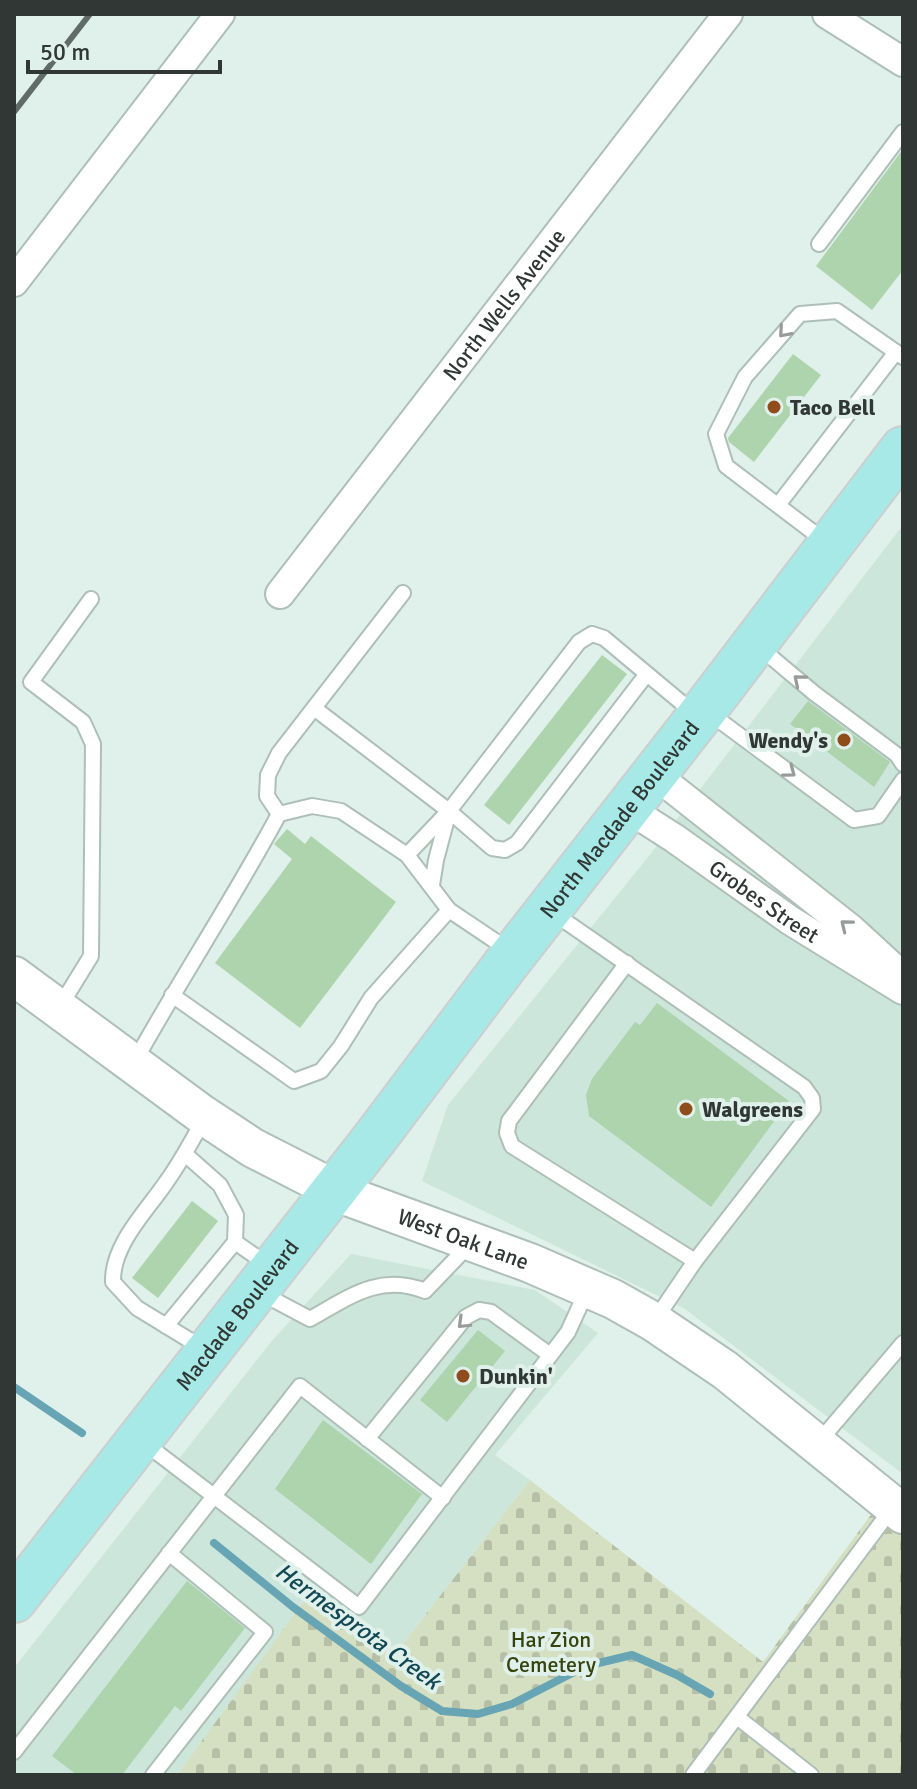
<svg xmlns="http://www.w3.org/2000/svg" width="917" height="1789" font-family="Signika,sans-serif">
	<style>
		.built { fill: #cce6db }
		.cemetery { fill: url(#cemetery-stones) }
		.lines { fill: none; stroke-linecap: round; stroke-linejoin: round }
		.stream { stroke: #67a5b4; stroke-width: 8 }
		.building { fill: #add4ad }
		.lane-casing { stroke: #aebfb8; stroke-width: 18 }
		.street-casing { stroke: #aebfb8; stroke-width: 32 }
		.secondary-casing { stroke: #aebfb8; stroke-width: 42 }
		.primary-casing { stroke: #cdcfce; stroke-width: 48 }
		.lane { stroke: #fff; stroke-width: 14 }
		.street { stroke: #fff; stroke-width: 28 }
		.secondary { stroke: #fff; stroke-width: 38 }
		.primary { stroke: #a6e9e6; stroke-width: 44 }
		.rail { stroke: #616b67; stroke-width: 6 }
		.oneway { stroke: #989b9a }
		.poi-dot { fill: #8f4d1c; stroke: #dff1ea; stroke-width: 3 }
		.labels { text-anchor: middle; stroke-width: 8; stroke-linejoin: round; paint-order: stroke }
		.street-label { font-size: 22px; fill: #303734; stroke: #dff1ea }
		.poi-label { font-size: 22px; font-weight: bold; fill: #303734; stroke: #dff1ea; text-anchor: start }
		.park-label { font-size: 22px; fill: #36430d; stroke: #dff1ea }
		.water-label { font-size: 24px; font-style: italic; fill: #114854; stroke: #dff1ea }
	</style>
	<defs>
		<pattern id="cemetery-stones" width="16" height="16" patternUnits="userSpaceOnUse" patternTransform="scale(2)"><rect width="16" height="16" fill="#d5dfc1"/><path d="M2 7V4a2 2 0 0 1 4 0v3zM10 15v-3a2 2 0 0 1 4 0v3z" fill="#b7c0a6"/></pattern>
	</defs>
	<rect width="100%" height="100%" fill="#dff1ea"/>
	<!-- built -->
	<g class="built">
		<polygon points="903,525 903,1474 685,1309 422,1181 448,1105 648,857"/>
		<polygon points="351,1254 535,1290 598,1333 495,1455 530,1480 395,1654 312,1591 177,1775 14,1775 14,1668 271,1342"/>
	</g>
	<!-- cemetery -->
	<polygon class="cemetery" points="530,1480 763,1662 875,1509 903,1531 903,1775 177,1775 312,1590 395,1654"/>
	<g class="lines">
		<!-- stream -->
		<g class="stream">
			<polyline points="14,1387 82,1433"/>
			<polyline points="214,1543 293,1607 401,1686 442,1711 478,1714 512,1704 586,1666 632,1655 677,1675 710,1694"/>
		</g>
	</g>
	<!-- building -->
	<g class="building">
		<polygon points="903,149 903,270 872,310 816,266"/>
		<polygon points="793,354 821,375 754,462 729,442 728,438"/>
		<polygon points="602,655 627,674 509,825 484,805"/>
		<polygon points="808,701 890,762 874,787 790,724"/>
		<polygon points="287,829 305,844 311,836 396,902 300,1028 215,963 292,859 274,844"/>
		<polygon points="657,1003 789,1101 711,1207 589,1116 586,1095 592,1079 635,1022 640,1025"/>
		<polygon points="192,1201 218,1221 158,1298 132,1278"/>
		<polygon points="478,1330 505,1351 447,1422 420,1400"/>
		<polygon points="323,1420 422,1494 371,1564 275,1489"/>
		<polygon points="187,1581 245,1628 181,1711 175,1706 122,1775 77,1775 52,1756"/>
	</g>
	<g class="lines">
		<!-- lane casing -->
		<g class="lane-casing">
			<g id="lane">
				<polyline points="819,244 903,132"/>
				<polyline points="778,505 896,352"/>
				<polyline points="826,542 726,466 716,434 745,377 800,314 837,311 903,357"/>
				<polyline points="758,646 814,693 897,755 903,764"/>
				<polyline points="646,675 517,843 505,850 492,848 449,811 579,642 592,634 604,638 695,714"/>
				<polyline points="314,708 449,811"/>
				<polyline points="708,712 854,820 878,816 903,780"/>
				<polyline points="279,814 267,796 268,775 279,753 403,593"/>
				<polyline points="407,855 446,814"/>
				<polyline points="432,885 436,860 449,811"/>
				<polyline points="552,912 804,1087 812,1098 813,1109 695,1261 655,1320"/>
				<polyline points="627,963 509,1121 507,1133 512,1146 695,1261"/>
				<polyline points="172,995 294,1081 321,1071 341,1046 371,998 449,910"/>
				<polyline points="59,1008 91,956 93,744 83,722 31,682 91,599"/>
				<path d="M135,1061C181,978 234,898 279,814L312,806L341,811L407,855L449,910L510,951"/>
				<polyline points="235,1242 271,1267"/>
				<path d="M261,1293L310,1319C349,1297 380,1273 425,1291L469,1245"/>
				<polyline points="166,1326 235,1242 236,1215 220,1185 185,1154"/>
				<path d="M204,1349L137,1308L113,1282C112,1244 147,1211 167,1181C182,1160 193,1139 205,1117"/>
				<polyline points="367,1439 466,1317 479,1310 491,1312 550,1355"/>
				<polyline points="142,1441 359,1607 568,1332 588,1288"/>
				<polyline points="817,1444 903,1343"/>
				<polyline points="737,1717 811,1775"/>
				<polyline points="14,1752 300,1386 443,1498"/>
				<polyline points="153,1775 265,1632 169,1553"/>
				<polyline points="693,1775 893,1507"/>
			</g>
		</g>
		<!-- street casing -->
		<g class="street-casing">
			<g id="street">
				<polyline points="827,14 903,62"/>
				<polyline points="14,282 220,14"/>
				<path id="s1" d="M280,594L728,14"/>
				<polyline points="653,773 851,929 900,974"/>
				<path id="s2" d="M627,808L674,838L791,921L903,990"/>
			</g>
		</g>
		<!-- secondary casing -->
		<g class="secondary-casing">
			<g id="secondary">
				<path id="s3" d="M14,976L200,1113L253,1148L347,1196L530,1263L613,1299L654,1322L725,1370L903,1514"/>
			</g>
		</g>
		<!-- primary casing -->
		<g class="primary-casing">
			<g id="primary">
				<path id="s4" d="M14,1600L375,1138L506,964L705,709L903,449"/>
			</g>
		</g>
		<!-- lane -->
		<use href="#lane" class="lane"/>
		<!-- street -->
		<use href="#street" class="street"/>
		<!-- secondary -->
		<use href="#secondary" class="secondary"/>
		<!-- primary -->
		<use href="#primary" class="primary"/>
		<!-- rail -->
		<polyline class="rail" points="14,112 90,14"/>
	</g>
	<!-- one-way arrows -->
	<defs><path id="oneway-chevron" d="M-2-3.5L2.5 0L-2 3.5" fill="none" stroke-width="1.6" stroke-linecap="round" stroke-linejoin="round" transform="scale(2)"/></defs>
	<g class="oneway">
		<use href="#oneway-chevron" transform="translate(784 332) rotate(131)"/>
		<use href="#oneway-chevron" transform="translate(799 680) rotate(-140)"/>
		<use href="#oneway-chevron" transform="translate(790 772) rotate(37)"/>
		<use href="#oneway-chevron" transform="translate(846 925) rotate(-141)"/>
		<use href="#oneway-chevron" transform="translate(463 1323) rotate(136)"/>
	</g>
	<!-- markers -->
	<g class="poi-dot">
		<circle cx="774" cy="407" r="8"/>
		<circle cx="844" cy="740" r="8"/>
		<circle cx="686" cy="1109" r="8"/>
		<circle cx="463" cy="1376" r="8"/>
	</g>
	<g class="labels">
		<!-- street labels -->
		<g class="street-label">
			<text dy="8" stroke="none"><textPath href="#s1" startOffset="366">North Wells Avenue</textPath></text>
			<text dy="8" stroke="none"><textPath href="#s4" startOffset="988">North Macdade Boulevard</textPath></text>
			<text dy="8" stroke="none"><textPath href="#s2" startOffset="166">Grobes Street</textPath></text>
			<text dy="8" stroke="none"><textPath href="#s3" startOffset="524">West Oak Lane</textPath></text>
			<text dy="8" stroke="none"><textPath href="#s4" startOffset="362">Macdade Boulevard</textPath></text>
		</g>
		<!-- poi labels -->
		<g class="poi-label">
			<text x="790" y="415">Taco Bell</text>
			<text x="828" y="748" text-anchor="end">Wendy's</text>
			<text x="702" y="1117">Walgreens</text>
			<text x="479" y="1384">Dunkin'</text>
		</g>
		<!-- park labels -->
		<g class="park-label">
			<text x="551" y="1647">Har Zion<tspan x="551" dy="25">Cemetery</tspan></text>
		</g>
		<!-- water labels -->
		<g class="water-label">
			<text transform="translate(358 1626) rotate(36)" y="8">Hermesprota Creek</text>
		</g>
	</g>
	<!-- border -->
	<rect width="917" height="1789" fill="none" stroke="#303734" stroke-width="32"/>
	<!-- scale -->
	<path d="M28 60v12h192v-12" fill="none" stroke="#303734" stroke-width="4"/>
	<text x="40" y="60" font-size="24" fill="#303734" stroke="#dff1ea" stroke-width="6" paint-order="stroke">50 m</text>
</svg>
